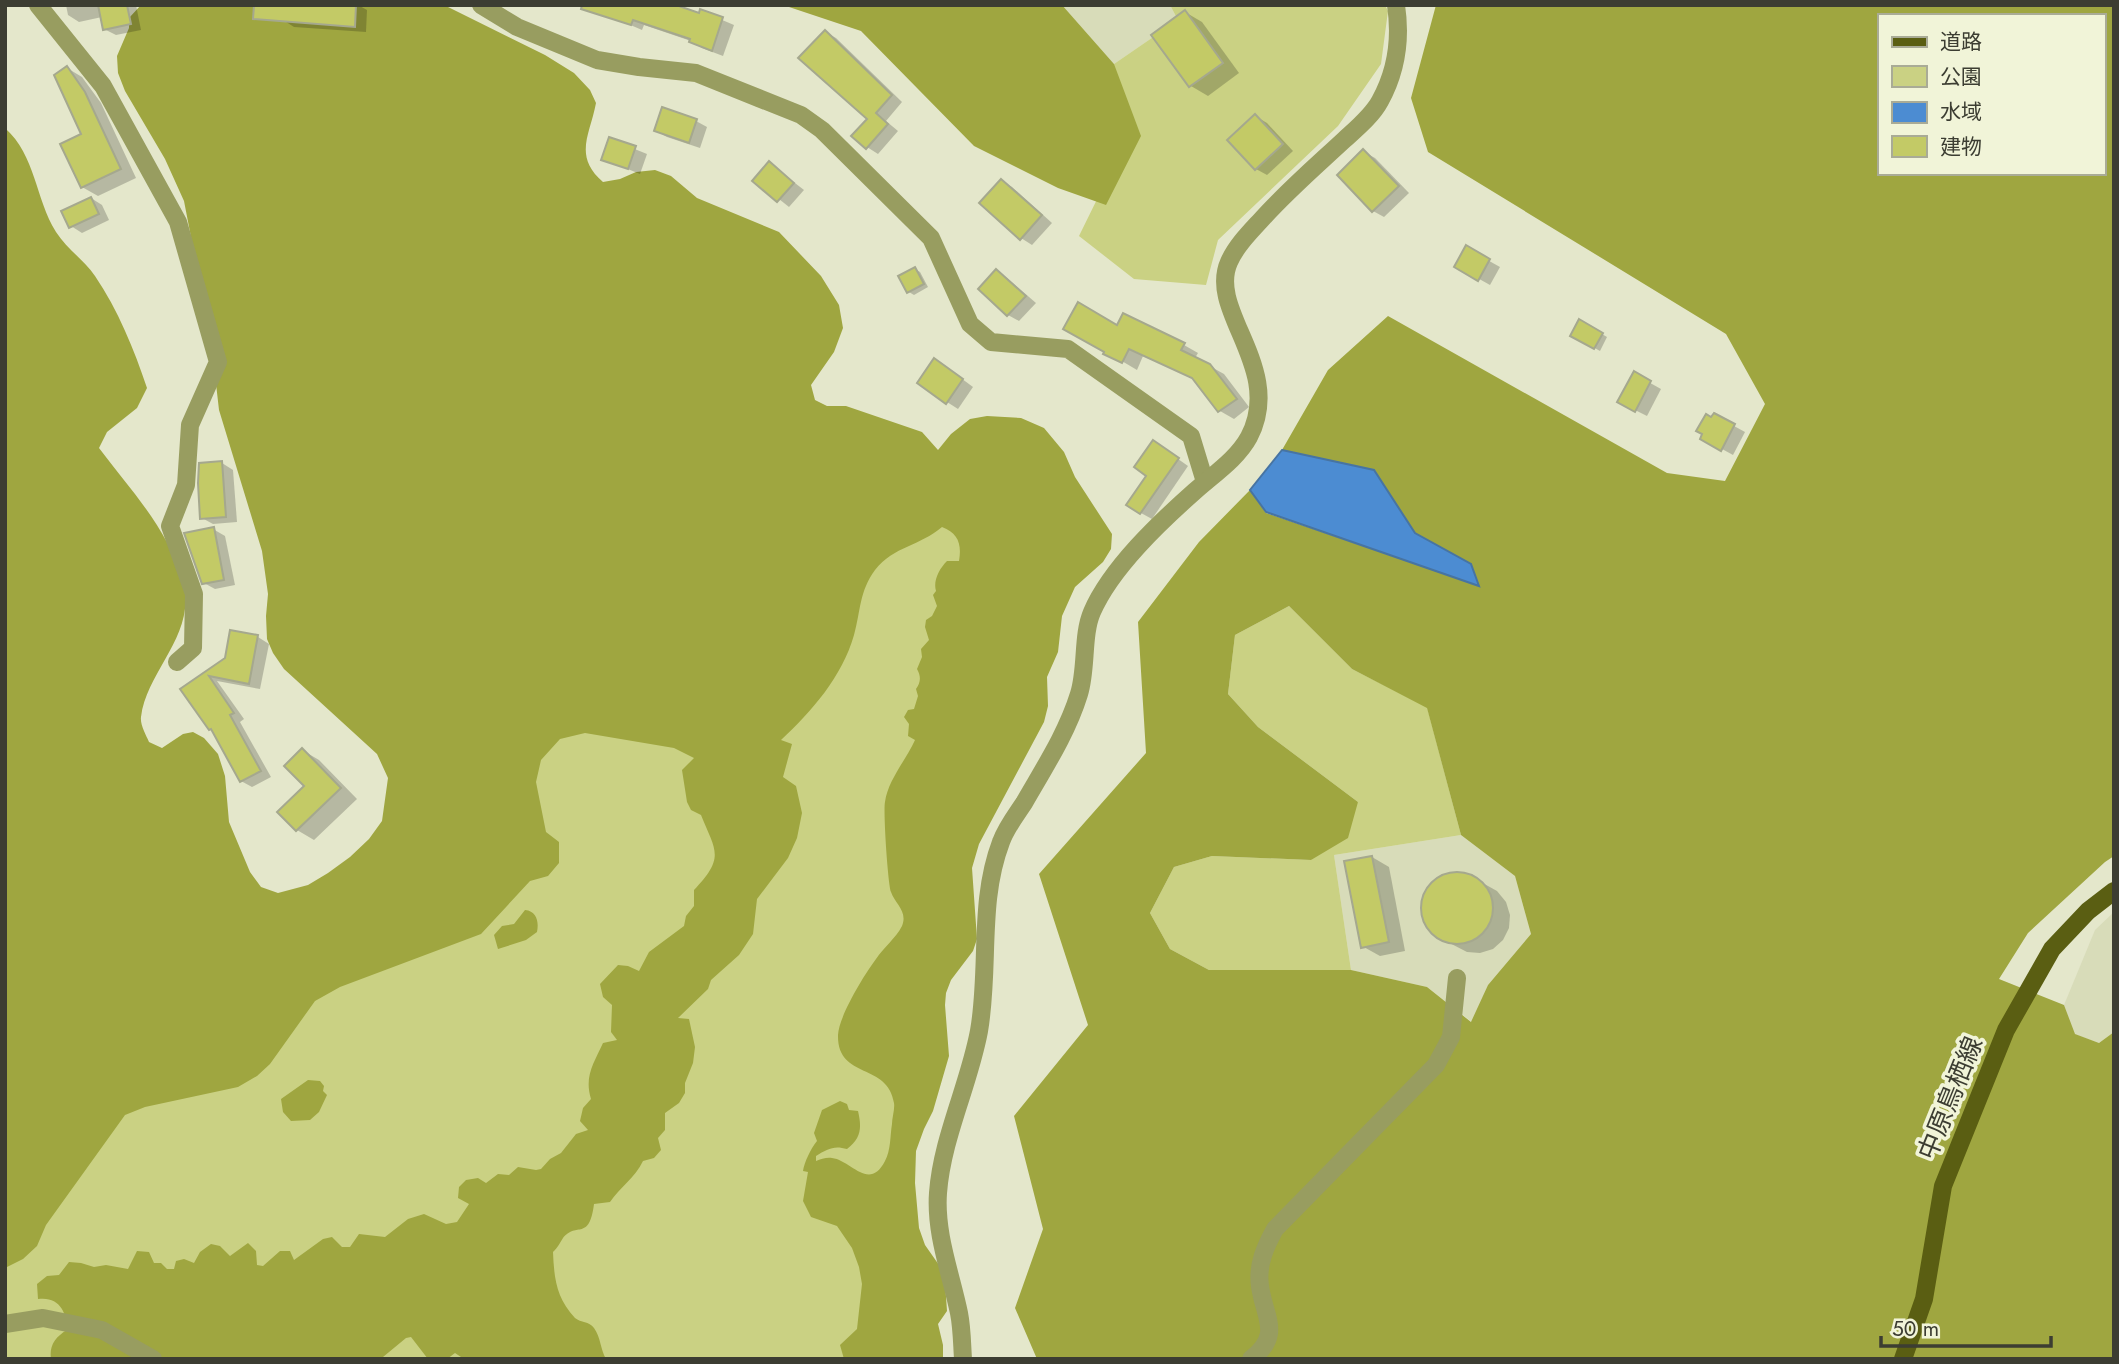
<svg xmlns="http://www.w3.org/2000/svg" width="2119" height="1364" font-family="Jost,'Noto Sans JP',sans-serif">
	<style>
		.built { fill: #d8dcb9 }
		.green { fill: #cad183 }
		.forest { fill: #9fa640; fill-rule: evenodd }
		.water { fill: #4c8cd2; stroke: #4774a2; stroke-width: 2 }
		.shadow { fill: #0003 }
		.building { fill: #c3ca66; stroke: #a5a88e; stroke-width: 2 }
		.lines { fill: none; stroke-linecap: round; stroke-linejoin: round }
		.minor { stroke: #989d60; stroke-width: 18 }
		.major { stroke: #5a5e12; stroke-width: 18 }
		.labels { text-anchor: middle; stroke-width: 7; stroke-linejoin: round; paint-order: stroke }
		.street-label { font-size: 26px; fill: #3c3d32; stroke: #f1f4d8 }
	</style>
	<rect width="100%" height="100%" fill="#e4e7cb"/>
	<!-- built -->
	<g class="built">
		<polygon points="1062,5 1170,5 1178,20 1114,64"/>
		<polygon points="1461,835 1515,876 1531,934 1488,985 1472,1022 1427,987 1351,970 1334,855"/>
		<polygon points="2114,912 2114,1032 2099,1043 2074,1034 2064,1005 2095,930"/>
	</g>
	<!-- green -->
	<g class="green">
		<polygon points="1170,5 1385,5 1388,11 1381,64 1338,126 1218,240 1206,285 1134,279 1079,236 1107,179 1114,64 1178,20"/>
		<polygon points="796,453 1018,537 924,980 884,1359 5,1359 5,1091 357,928"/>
		<polygon points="1289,606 1352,669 1427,707 1461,835 1334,855 1351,970 1209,970 1170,949 1150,913 1174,867 1212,856 1311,860 1358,802 1258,727 1228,694 1235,635"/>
	</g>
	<!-- forest -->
	<g class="forest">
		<path d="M141,5H444L545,55L574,73L590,90L596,103C590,135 573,156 603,182L620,179L636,172L655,170L671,176L697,198L779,232L821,276L839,305L843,328L834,352L811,385L815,400L827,406H846L922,432L938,450L951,434L970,419L987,416L1021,418L1044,428L1064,452L1075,477L1112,534L1111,549L1103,562L1075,587L1062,616L1058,652L1047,677L1048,706L1044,722L979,844L972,868L977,939L973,951L951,980L946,993L945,1005L949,1056L933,1111L924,1129L916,1151L915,1183L919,1228L925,1245L939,1265L945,1282L947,1311L938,1324L943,1345V1359H844L840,1345L857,1329L862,1284L859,1267L852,1248L837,1226L811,1217L803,1201L808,1172L803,1171C804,1163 811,1148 817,1141L814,1133L822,1110L840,1101L847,1104L849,1110L858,1111C862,1128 861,1138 847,1149C834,1145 827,1149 816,1156V1161C821,1159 827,1157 832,1158C851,1160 869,1192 885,1161C891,1150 890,1136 892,1124C892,1118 895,1109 894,1103C888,1062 837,1080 838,1035C839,1016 864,975 876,959C883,948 896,938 902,926C908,911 895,904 891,892C888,885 883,811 885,802C888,780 906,760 915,740L908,736L909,724L904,717L908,710L914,709L918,696L916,689C921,682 921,676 917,669L922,657L921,649L929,640L925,627L926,620L932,616L937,606L933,595L936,591C933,581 939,569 947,561H959C962,544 958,533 942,527C920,546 894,546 875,570C859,592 861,610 854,635C842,677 812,711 781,740L792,744L783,777L796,786L802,813L797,838L788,858L757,899L753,934L739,955L711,980L708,989L678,1018L689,1019L695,1047L693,1063L685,1083V1093L679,1103L665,1113V1130L658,1138L661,1150L654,1158L643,1161C635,1178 620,1187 610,1202L594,1204C589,1242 577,1221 563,1238C560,1243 558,1247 553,1252C554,1277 556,1298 575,1318C581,1323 589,1321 594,1328C601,1338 600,1348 606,1359H464L455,1353L447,1359H428L411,1337L406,1338L383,1357L376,1359H51C49,1346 55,1337 67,1330C67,1312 59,1296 38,1299L37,1284L47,1276L59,1275L69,1262L81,1263L94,1267L106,1265L128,1269L137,1251L149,1252L154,1263H161L167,1269H174L176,1261L184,1259L194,1263L200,1252L211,1244L220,1246L230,1256L248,1243L256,1251L257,1265L263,1266L280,1251H290L294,1260L323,1239L332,1237L342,1247H350L359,1234L385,1237L408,1219L424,1214L446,1224L457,1222L469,1204L458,1198L459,1187L466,1180L478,1178L486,1183L498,1174L509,1175L518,1167L536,1170L541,1169L550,1159L561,1153L576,1134L588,1130L580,1121L583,1108L591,1099C584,1076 594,1063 603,1043L617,1040L611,1032L612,1005L603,997L600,984L618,965L628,966L639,971L649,952L684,926L686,916L694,906V890C725,857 716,852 701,815L691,810L687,802L682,770L694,758L674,748L585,733L560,739L541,760L536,782L546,832L559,842V863L548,876L530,881L481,934L340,987L315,1001L270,1064L257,1076L238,1087L145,1107L125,1115L46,1225L37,1246L23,1259L5,1268V128C36,156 35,198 56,232C67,249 84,260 95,276C118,310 134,349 147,388L137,408L107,432L99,448C131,491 169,529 183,583C197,634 147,670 141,717C140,725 146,735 149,742L162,748L183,734L193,732L204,738L218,754L225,776L229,822L250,872L261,887L278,893L308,885L328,873L350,857L369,839L382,821L388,778L377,754L284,669L273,653L267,639L266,616L268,594L262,551L219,410L211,340L184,201L165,159L125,91L118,73L117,56L129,28V18Z"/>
		<polygon points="783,5 1062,5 1114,64 1141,136 1106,205 1058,188 974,146 861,31"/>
		<path d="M1436,5H2114V856L2105,862L2028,933L1999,979L2064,1005L2075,1034L2099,1043L2114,1032V1359H1037L1015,1308L1043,1229L1014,1116L1088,1025L1039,874L1146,753L1138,622L1199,542L1250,490L1266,513L1478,585L1470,564L1415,533L1374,470L1282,450L1328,370L1388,316L1667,473L1725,481L1765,404L1726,334L1428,152L1411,98ZM1879,16H2103V173H1879ZM1289,606L1352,669L1427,708L1461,835L1515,876L1531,934L1488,985L1471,1022L1427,987L1351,970H1209L1170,949L1150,913L1174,867L1212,856L1311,860L1348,838L1358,802L1258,727L1228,694L1235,635Z"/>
		<path d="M525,910C537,911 539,922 537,932L526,940L498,949L494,935L502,926L514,924Z"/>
		<polygon points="308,1080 320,1081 324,1086 323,1091 327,1095 319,1112 310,1120 291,1121 283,1112 281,1099"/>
	</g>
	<!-- water -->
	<polygon class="water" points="1282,450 1374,470 1415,533 1471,564 1479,586 1266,512 1250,490"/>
	<!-- shadow -->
	<g class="shadow">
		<polygon points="66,5 136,5 141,30 116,35 104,29 102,17 79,22 68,15"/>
		<polygon points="284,5 358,5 367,10 366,32 294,27 283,20"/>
		<polygon points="701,11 734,25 723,56 702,48 691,41 644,25 642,30 612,17 700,15"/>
		<polygon points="1185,12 1202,22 1239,73 1208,96 1191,86"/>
		<polygon points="825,32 836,38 902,102 886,121 898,131 878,154 867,147 869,119"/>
		<polygon points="67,68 82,77 101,103 136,178 98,196 82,187 83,135"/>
		<polygon points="1255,116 1267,123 1293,151 1267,175 1256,169"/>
		<polygon points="696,121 707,127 700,148 667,137 656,131"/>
		<polygon points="610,139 647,154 640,174 603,159"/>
		<polygon points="1364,152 1375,158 1409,193 1384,217 1373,211"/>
		<polygon points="769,163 804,190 789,207 755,180"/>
		<polygon points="1001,181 1012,187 1052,223 1032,245 1021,238"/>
		<polygon points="91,198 102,205 109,220 82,233 71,226"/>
		<polygon points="1466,248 1500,267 1490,285 1456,266"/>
		<polygon points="915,269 920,272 928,287 914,295 909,292"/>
		<polygon points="996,271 1007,278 1036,303 1019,321 1008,315"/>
		<polygon points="1580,321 1607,337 1600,351 1572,335"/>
		<polygon points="1118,327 1184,345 1198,353 1195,358 1224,374 1249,407 1234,419 1220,411 1195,379 1143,356 1137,370 1066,328"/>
		<polygon points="946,367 973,387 958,409 947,402"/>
		<polygon points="1634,374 1661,389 1647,416 1619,402"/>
		<polygon points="1714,415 1745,432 1733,455 1702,438"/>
		<polygon points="1164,449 1188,466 1152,519 1141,513"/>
		<polygon points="222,463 233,470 237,522 213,524 202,518"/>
		<polygon points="213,529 225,536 235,585 215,589 204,583"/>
		<polygon points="232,632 258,637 269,644 260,689 217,681 244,719 240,722 271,777 252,787 241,781 214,731 183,689 227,659"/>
		<polygon points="302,750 319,760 357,799 314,840 297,830 306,786"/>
		<polygon points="1372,857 1389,867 1405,951 1380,956 1362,946"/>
		<polygon points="1453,874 1466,875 1479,881 1497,891 1506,902 1510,915 1509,928 1503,940 1493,949 1480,953 1467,952 1436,936 1427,926 1423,913 1424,899 1430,887 1440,878"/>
	</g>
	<!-- building -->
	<g class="building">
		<polygon points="98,5 127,5 131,24 103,30"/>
		<polygon points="254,5 356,5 355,27 253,19"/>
		<polygon points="582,5 676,5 699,13 700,9 723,17 712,51 689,42 690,39 633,20 631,25 581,9"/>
		<polygon points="1185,10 1223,63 1189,87 1151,35"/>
		<polygon points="825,30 892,95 876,113 888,124 866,149 851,136 867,119 798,58"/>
		<polygon points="67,66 85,92 121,169 81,188 60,144 81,134 54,75"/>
		<polygon points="662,107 697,119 689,143 654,131"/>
		<polygon points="1255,114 1283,144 1255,170 1227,140"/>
		<polygon points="609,137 636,146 628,169 601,160"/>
		<polygon points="1363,149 1399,186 1372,212 1337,175"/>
		<polygon points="769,161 794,183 777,202 752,181"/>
		<polygon points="1001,179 1042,215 1020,240 979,203"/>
		<polygon points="91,197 99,214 69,228 61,211"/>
		<polygon points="1466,245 1490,259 1478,281 1454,267"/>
		<polygon points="915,267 924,284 907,293 898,276"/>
		<polygon points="996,269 1026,296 1007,316 978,289"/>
		<polygon points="1078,302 1117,325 1123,313 1185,343 1181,350 1210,364 1237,399 1218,412 1192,378 1129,349 1122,363 1103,354 1104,352 1063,329"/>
		<polygon points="1579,319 1603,333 1594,349 1570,336"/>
		<polygon points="934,358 963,379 946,404 917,383"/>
		<polygon points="1634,371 1651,381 1635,412 1617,402"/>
		<polygon points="1714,413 1735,424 1721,451 1700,439 1702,434 1696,431 1706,414 1711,417"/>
		<polygon points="1153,440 1179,458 1140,514 1126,505 1146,476 1134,467"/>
		<polygon points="222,461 226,517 200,519 198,483 199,463"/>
		<polygon points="214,527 224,580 202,584 184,533"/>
		<polygon points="230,630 258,635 249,684 209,676 234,713 230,715 261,771 240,782 211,729 209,730 180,689 225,658"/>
		<polygon points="302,748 341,788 296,831 277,812 304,786 284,766"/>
		<polygon points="1372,856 1389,942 1361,948 1344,861"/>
		<circle cx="1457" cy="908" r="36"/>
	</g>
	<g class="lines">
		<!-- minor -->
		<g class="minor">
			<polyline points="38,5 103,86 178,222 218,362 190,425 186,485 170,526 194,594 193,648 177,662"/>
			<polyline points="481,5 517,27 597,60 639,67 696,73 801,115 822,130 931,238 970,324 991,342 1068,349 1191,436 1205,482"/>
			<polyline points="5,1324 43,1318 102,1330 153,1359"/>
			<path d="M963,1359C962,1344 962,1328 959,1313C951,1274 935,1234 938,1193C942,1138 969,1085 979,1031C990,968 978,902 1001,842C1006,828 1016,815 1024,803C1044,768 1067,733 1079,694C1087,669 1082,635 1092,612C1111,568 1160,522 1195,491C1214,474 1237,459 1249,437C1285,368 1207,311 1229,262C1236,246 1250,232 1261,220C1287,191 1316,166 1344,140C1356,129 1372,116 1380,101C1396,72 1401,38 1396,5"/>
			<path d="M1251,1359C1283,1335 1264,1317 1260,1286C1257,1265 1265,1247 1275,1229L1436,1065L1451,1037L1457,978"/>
		</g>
		<!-- major -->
		<polyline class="major" points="1903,1359 1924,1299 1943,1186 2006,1030 2052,949 2088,911 2114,891"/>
	</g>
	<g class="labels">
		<!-- street labels -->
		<g class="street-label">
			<text transform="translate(1950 1098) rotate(-68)" y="9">中原鳥栖線</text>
		</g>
	</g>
	<!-- border -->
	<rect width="2119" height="1364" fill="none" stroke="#3c3d32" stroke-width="14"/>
	<!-- legend -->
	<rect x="1878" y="14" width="228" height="161" fill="#f1f4d8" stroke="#a9ab96" stroke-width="2"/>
	<rect x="1892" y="37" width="35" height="10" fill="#5a5e12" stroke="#a9ab96" stroke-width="2"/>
	<text x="1940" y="49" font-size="21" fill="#3c3d32">道路</text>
	<rect x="1892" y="66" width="35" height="21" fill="#cad183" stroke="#a9ab96" stroke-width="2"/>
	<text x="1940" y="84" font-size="21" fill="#3c3d32">公園</text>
	<rect x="1892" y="102" width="35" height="21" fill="#4c8cd2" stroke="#a9ab96" stroke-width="2"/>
	<text x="1940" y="119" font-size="21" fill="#3c3d32">水域</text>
	<rect x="1892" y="136" width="35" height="21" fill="#c3ca66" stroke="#a9ab96" stroke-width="2"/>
	<text x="1940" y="154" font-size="21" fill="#3c3d32">建物</text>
	<!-- scale -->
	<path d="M1881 1336v10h170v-10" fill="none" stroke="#3c3d32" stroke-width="3.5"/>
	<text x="1892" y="1336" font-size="21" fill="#3c3d32" stroke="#f1f4d8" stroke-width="5" paint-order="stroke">50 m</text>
</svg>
